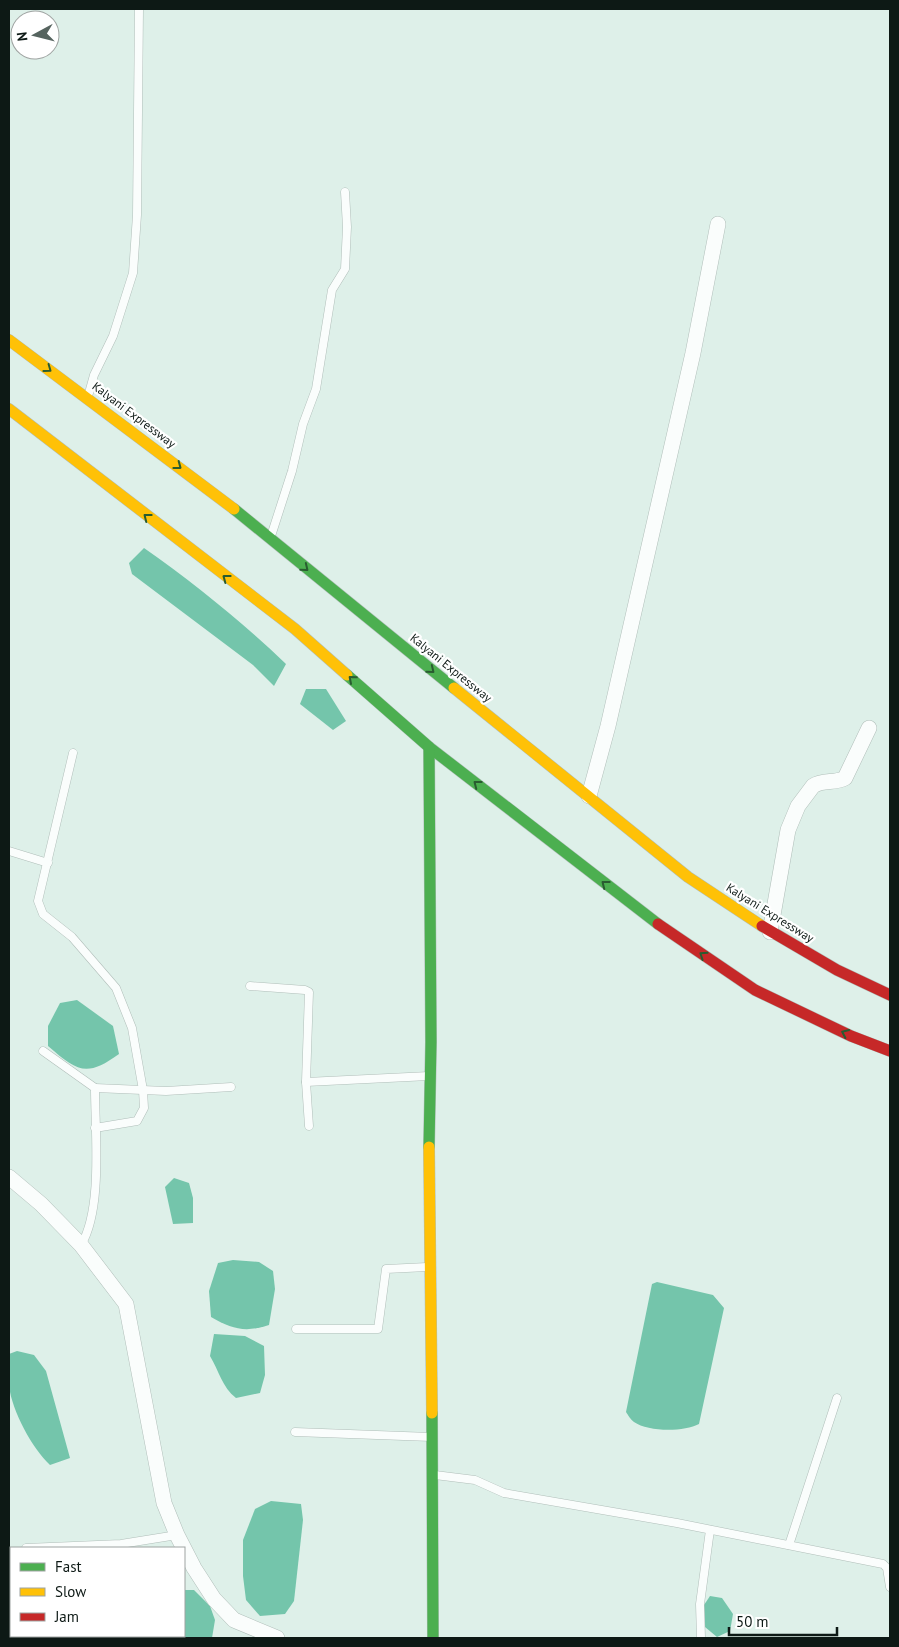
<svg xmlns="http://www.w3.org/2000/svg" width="899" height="1647" font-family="'PT Sans',sans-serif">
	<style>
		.water { fill: #74c5ab }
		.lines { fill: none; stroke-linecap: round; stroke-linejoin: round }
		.lane-casing { stroke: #b0beb9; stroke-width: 9 }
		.street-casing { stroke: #b0beb9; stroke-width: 16 }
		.fast-casing { stroke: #b0beb9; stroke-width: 12 }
		.slow-casing { stroke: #b0beb9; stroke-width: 12 }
		.jam-casing { stroke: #b0beb9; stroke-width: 12 }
		.lane { stroke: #fafdfc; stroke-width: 8 }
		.street { stroke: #fafdfc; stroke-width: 15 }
		.fast { stroke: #4caf50; stroke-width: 11 }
		.slow { stroke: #ffc107; stroke-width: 11 }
		.jam { stroke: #c62828; stroke-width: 11 }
		.oneway { stroke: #295c30 }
		.labels { text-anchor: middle; stroke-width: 4.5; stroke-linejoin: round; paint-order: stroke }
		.street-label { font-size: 12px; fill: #0d1915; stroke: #fff }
	</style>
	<rect width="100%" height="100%" fill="#def0e9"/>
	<!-- water -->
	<g class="water">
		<path d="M144,548C194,583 242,622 286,664L274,686L253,665L132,574L129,563Z"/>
		<polygon points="306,689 326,689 346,721 333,730 300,704"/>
		<path d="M77,1000L113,1026L119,1054C86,1078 77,1071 48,1046V1026L60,1003Z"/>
		<polygon points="174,1178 189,1183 193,1198 193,1223 173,1224 165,1187"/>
		<path d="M233,1260L259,1262L273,1271L275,1289L269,1325C245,1333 232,1329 211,1317L209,1291L218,1263Z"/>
		<path d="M657,1282L713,1295L724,1308L699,1424C684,1432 648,1432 634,1422C631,1420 628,1415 626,1412L652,1284Z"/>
		<path d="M214,1334L245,1336L264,1346L265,1375L260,1393L236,1398C222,1387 219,1371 210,1356Z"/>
		<path d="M17,1351L34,1355L46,1371L70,1458L50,1465C32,1448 12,1411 9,1386C8,1376 9,1365 9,1354Z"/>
		<polygon points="271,1501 301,1504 303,1520 294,1601 285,1614 260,1616 246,1600 243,1576 243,1540 255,1509"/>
		<polygon points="184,1590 194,1590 210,1606 215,1620 212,1638 184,1638"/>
		<polygon points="710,1596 722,1598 733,1614 730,1631 717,1637 705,1627 700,1611"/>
	</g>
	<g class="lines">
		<!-- lane casing -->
		<g class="lane-casing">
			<g id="lane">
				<polyline points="89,393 94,375 113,336 133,273 137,215 139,9"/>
				<polyline points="272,533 292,471 303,424 316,389 332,290 345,269 347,227 345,192"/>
				<polyline points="73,753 38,901 43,914 72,937 116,988 132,1028 143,1090 144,1108 137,1121 95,1128"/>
				<polyline points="9,851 48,863"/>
				<polyline points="250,986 305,990 309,992 306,1082 309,1126"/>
				<path d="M43,1051L95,1088C95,1132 103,1209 81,1245"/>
				<polyline points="306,1082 429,1076"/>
				<polyline points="95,1088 166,1091 231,1087"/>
				<polyline points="296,1329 378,1329 386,1269 427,1267"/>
				<polyline points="295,1432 431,1437"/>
				<polyline points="435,1475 475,1480 504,1493 677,1523 883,1564 887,1568 890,1587"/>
				<polyline points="789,1545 837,1398"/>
				<polyline points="26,1548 121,1544 177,1535"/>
				<polyline points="124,1636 125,1638"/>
				<polyline points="11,1638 12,1636"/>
				<polyline points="701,1638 700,1604 710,1530"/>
			</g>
		</g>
		<!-- street casing -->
		<g class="street-casing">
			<g id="street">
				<polyline points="589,796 608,726 693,353 718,224"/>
				<path d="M770,932L788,830L798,806L813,786C823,779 835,784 845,778L869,728"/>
				<polyline points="9,1177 41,1204 81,1245 126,1304 164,1503 177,1535 194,1568 214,1599 234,1620 277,1638"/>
			</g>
		</g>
		<!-- fast casing -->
		<g class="fast-casing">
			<g id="fast">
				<polyline points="234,509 454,688"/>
				<polyline points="347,675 429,747 658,924"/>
				<polyline points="429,1147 431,1042 429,747"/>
				<polyline points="432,1413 433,1638"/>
			</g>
		</g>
		<!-- slow casing -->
		<g class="slow-casing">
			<g id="slow">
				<polyline points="9,340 234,509"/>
				<polyline points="9,409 295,629 347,675"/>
				<polyline points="454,688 688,877 762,926"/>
				<polyline points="429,1147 432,1413"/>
			</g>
		</g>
		<!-- jam casing -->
		<g class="jam-casing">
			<g id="jam">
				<polyline points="658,924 755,990 851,1036 890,1051"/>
				<polyline points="762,926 837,970 890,995"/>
			</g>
		</g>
		<!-- lane -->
		<use href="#lane" class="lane"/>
		<!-- street -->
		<use href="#street" class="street"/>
		<!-- fast -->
		<use href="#fast" class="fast"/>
		<!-- slow -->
		<use href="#slow" class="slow"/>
		<!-- jam -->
		<use href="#jam" class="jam"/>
	</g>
	<!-- one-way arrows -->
	<defs><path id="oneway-chevron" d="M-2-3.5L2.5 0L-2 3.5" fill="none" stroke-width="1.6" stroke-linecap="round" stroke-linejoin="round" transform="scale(1.25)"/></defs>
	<g class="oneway">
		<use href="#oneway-chevron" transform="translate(48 369) rotate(36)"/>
		<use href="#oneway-chevron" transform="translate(178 466) rotate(37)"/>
		<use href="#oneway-chevron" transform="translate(147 517) rotate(-142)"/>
		<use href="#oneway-chevron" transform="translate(305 568) rotate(39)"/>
		<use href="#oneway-chevron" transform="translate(226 578) rotate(-143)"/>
		<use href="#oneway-chevron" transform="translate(431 670) rotate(39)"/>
		<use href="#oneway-chevron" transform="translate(352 679) rotate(-139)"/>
		<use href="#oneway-chevron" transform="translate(477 784) rotate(-142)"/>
		<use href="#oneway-chevron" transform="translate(605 884) rotate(-142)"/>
		<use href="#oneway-chevron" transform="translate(703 955) rotate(-146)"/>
		<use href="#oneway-chevron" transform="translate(845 1033) rotate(-155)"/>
	</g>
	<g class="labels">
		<!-- street labels -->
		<g class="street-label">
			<text transform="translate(134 415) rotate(37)" y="4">Kalyani Expressway</text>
			<text transform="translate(451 668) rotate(39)" y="4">Kalyani Expressway</text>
			<text transform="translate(770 913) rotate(32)" y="4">Kalyani Expressway</text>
		</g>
	</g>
	<!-- border -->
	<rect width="899" height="1647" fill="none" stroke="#0d1915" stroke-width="20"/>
	<!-- legend -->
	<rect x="10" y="1547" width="175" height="90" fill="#ffffff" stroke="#9ea3a1"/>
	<rect x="20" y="1563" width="25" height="8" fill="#4caf50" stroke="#9ea3a1"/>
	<text x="55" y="1572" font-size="15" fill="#0d1915">Fast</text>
	<rect x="20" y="1588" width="25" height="8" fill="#ffc107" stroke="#9ea3a1"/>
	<text x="55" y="1597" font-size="15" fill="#0d1915">Slow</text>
	<rect x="20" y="1613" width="25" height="8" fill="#c62828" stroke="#9ea3a1"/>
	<text x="55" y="1622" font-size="15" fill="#0d1915">Jam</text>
	<!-- north arrow -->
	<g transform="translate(35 35) rotate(263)"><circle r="24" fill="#ffffff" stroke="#9ea3a1"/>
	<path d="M0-4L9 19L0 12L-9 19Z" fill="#56645f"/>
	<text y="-8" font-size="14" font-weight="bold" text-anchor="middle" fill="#0d1915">N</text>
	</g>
	<!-- scale -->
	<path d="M729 1627v8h108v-8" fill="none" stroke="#0d1915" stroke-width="2.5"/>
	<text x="736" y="1627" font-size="15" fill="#0d1915" stroke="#ffffff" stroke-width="4" paint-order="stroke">50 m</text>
</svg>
